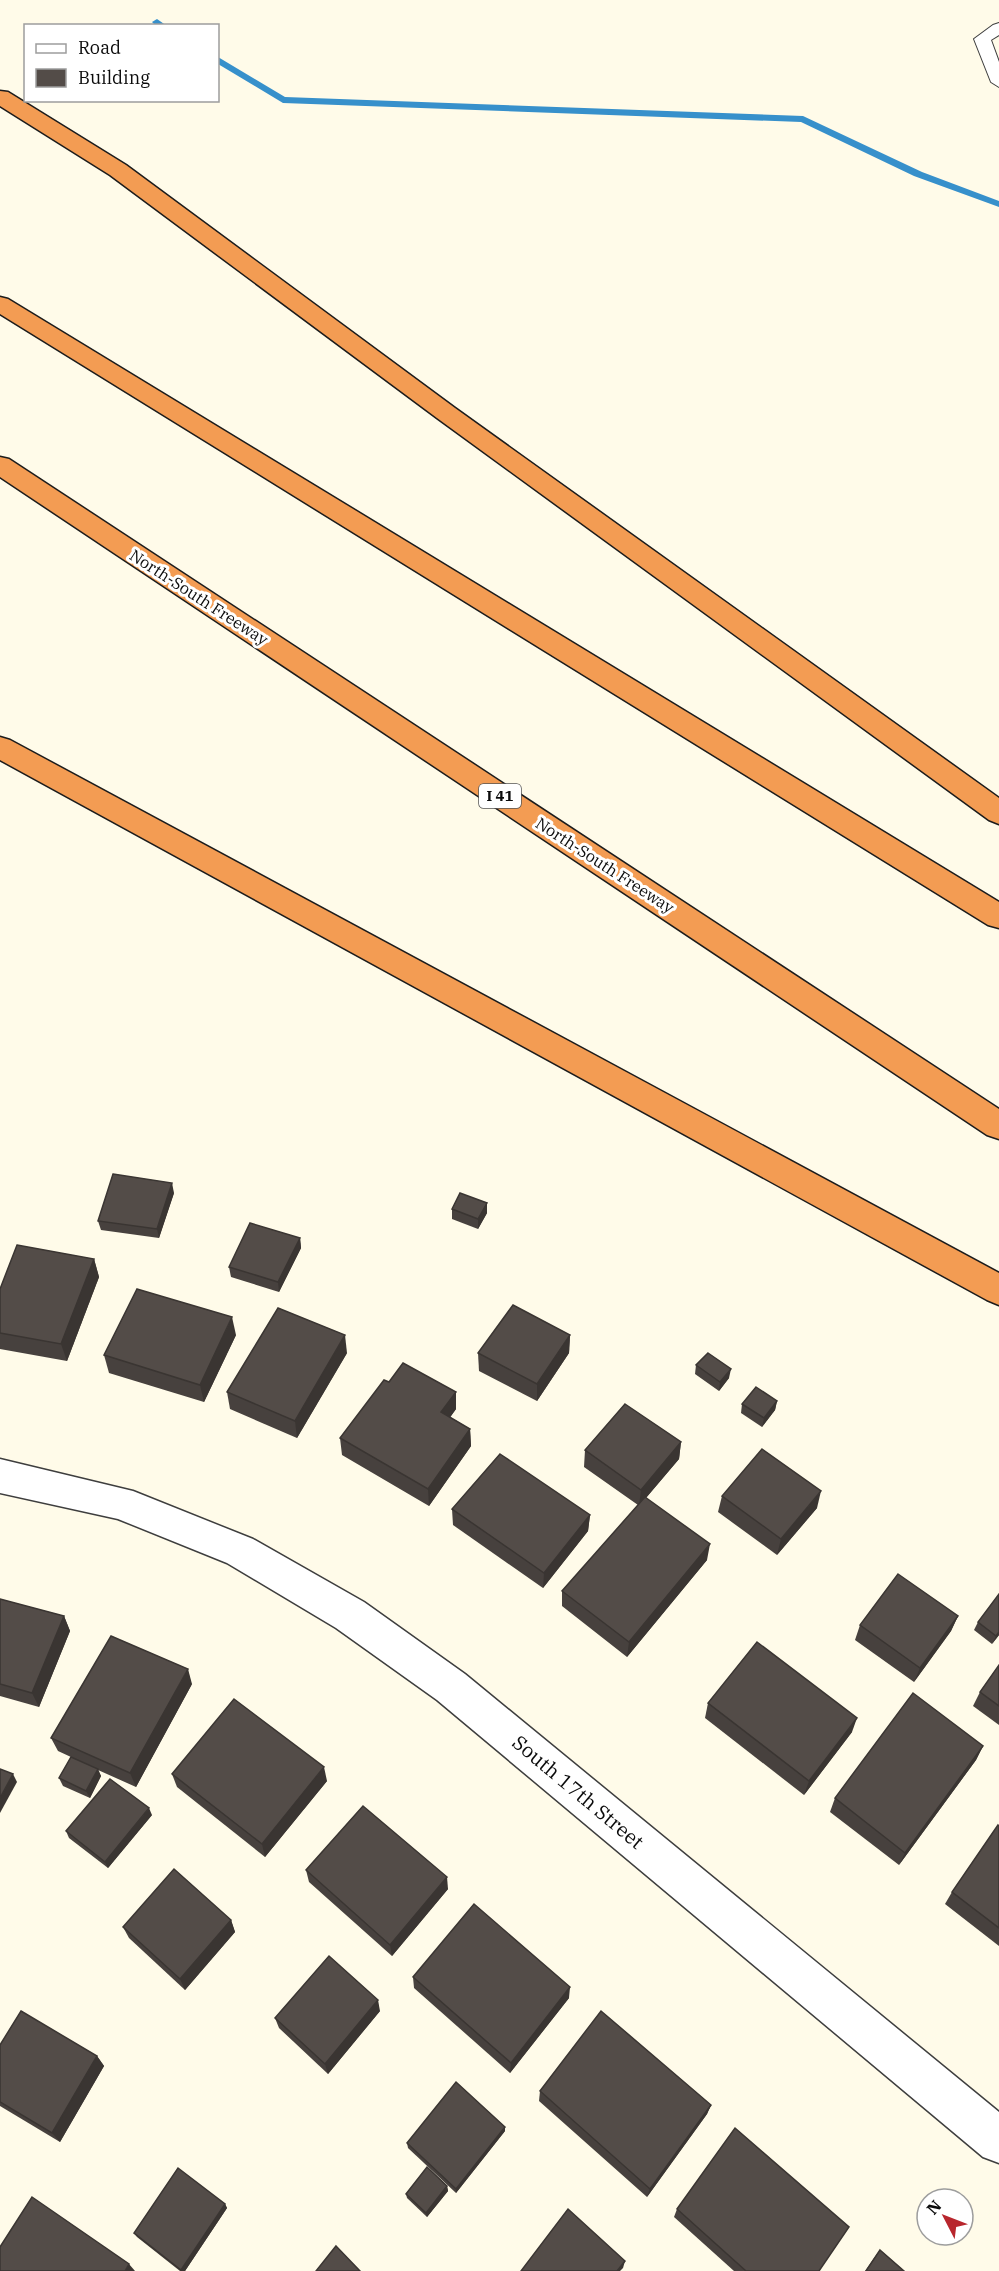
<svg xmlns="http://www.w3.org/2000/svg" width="999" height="2271" font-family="'IBM Plex Serif',serif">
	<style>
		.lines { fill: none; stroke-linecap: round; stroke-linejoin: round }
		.stream { fill: #3790cb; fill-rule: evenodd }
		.lane-casing { stroke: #3e3e3e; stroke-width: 2 }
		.street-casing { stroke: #3e3e3e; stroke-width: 3 }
		.highway-casing { stroke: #1c1c1c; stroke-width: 3 }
		.lane { fill: #fff; fill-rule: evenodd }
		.street { fill: #fff; fill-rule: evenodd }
		.highway { fill: #f39c53; fill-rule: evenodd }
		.wall { fill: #47413e }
		.shaded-wall { fill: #3a3532 }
		.building { fill: #534c48; stroke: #3a3532; stroke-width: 1.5 }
		.labels { text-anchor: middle; stroke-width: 6; stroke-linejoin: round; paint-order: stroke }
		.shield { fill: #fff; stroke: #545454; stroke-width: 1.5 }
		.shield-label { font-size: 15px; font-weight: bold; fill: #0b0b0b }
		.street-label { font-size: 16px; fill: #0b0b0b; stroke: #fff }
		.near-street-label { font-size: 20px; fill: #0b0b0b; stroke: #fff }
	</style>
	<rect width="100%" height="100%" fill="#fffbe9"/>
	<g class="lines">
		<!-- stream -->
		<g class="stream">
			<polygon points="157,19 167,26 156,26 152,22"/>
			<polygon points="218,57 285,97 803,116 922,172 999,201 999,207 914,176 801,122 283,103 218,64"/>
		</g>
		<!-- lane casing -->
		<g class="lane-casing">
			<polygon id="lane" points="999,23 999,35 991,40 999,62 999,87 991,82 974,39 993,25"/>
		</g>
		<!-- street casing -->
		<g class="street-casing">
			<polygon id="street" points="0,1459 133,1491 253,1539 364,1602 465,1674 999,2112 999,2163 983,2157 437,1700 336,1628 227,1563 118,1519 0,1493"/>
		</g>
		<!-- highway casing -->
		<g class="highway-casing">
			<g id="highway">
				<polygon points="0,91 8,92 126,165 455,408 999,798 999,824 989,820 437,418 110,175 0,106"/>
				<polygon points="0,297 8,299 999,902 999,928 988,925 0,314"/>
				<polygon points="0,457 9,459 999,1109 999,1139 987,1135 0,477"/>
				<polygon points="0,737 10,740 999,1273 999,1305 987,1300 0,760"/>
			</g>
		</g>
		<!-- lane -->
		<use href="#lane" class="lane"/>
		<!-- street -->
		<use href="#street" class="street"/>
		<!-- highway -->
		<use href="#highway" class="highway"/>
	</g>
	<!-- wall -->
	<g class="wall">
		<polygon points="174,1193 159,1238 101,1230 98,1221"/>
		<polygon points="487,1203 487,1213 478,1229 452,1219 452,1209"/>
		<polygon points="300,1238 301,1248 279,1292 231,1277 229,1267"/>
		<polygon points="94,1259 99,1277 67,1361 0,1349 0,1289"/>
		<polygon points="236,1335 204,1402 109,1373 104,1355"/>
		<polygon points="570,1335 569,1353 537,1401 479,1371 478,1353"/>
		<polygon points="347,1353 297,1438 230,1409 227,1392"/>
		<polygon points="696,1365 729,1378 719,1391 695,1374"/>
		<polygon points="389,1382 456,1392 456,1409 450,1417 470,1429 471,1446 429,1506 342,1455 340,1438"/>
		<polygon points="777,1401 775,1410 762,1427 741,1413 742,1404"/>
		<polygon points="681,1442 679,1459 646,1498 707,1560 627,1657 562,1606 562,1591 638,1505 584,1467 585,1450"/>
		<polygon points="722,1496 817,1508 777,1555 718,1512"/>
		<polygon points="452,1509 590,1515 588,1531 543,1588 453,1525"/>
		<polygon points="0,1599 64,1616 70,1631 39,1707 0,1696"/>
		<polygon points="958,1616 951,1631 914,1682 855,1640 860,1625"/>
		<polygon points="978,1622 999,1635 992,1644 974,1630"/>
		<polygon points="999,1665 999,1725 973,1706 980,1692"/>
		<polygon points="192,1684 136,1787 98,1770 101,1776 90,1798 63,1786 59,1778 71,1757 58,1751 51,1738"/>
		<polygon points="708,1703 852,1732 804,1795 705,1718"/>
		<polygon points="983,1746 976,1760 899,1865 830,1812 835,1798"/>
		<polygon points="172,1774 327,1781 265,1857 177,1787"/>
		<polygon points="152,1815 108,1868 69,1838 66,1831"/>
		<polygon points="999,1826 999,1946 945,1904 952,1892"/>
		<polygon points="306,1870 448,1889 392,1956 309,1882"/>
		<polygon points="231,1920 235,1932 185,1990 129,1938 123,1927"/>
		<polygon points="413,1977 569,1998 510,2073 414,1988"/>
		<polygon points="380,2011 328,2074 279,2028 275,2018"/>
		<polygon points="0,2045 97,2056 104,2066 60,2142 0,2106"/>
		<polygon points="540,2091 711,2105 707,2114 647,2197 539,2101"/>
		<polygon points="505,2131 456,2193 408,2148 407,2143"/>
		<polygon points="447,2186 448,2191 427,2217 407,2198 406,2194"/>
		<polygon points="225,2204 227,2208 185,2271 180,2271 137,2237 134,2233"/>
		<polygon points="677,2209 819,2271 734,2271 674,2217"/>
		<polygon points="880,2250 904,2271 865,2271 874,2258"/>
	</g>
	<!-- shaded-wall -->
	<g class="shaded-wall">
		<polygon points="172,1183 174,1193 159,1238 157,1229"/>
		<polygon points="487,1203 487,1213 478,1229 478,1219"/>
		<polygon points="300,1238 301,1248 279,1292 278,1282"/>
		<polygon points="94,1259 99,1277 67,1361 61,1344"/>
		<polygon points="232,1317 236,1335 204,1402 200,1385"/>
		<polygon points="345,1335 347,1353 297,1438 295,1421"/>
		<polygon points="570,1335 569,1353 537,1401 537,1384"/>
		<polygon points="731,1369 729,1378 719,1391 720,1382"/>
		<polygon points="456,1392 456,1409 442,1429 441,1412"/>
		<polygon points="777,1401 775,1410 762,1427 764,1418"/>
		<polygon points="470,1429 471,1446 429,1506 428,1489"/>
		<polygon points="681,1442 679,1459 639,1506 641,1490"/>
		<polygon points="821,1491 817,1508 777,1555 781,1539"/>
		<polygon points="590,1515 588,1531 543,1588 544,1573"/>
		<polygon points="710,1544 707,1560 627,1657 629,1642"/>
		<polygon points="64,1616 70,1631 39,1707 32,1693"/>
		<polygon points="958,1616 951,1631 914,1682 920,1668"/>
		<polygon points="999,1632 999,1635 992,1644 996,1636"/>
		<polygon points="188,1669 192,1684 136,1787 130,1773"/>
		<polygon points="857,1718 852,1732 804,1795 809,1781"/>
		<polygon points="983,1746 976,1760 899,1865 905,1853"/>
		<polygon points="324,1767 327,1781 265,1857 262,1844"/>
		<polygon points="98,1769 101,1776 90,1798 86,1791"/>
		<polygon points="13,1774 17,1782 0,1813 0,1798"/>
		<polygon points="149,1808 152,1815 108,1868 105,1862"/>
		<polygon points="447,1877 448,1889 392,1956 390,1945"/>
		<polygon points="231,1920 235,1932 185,1990 180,1979"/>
		<polygon points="570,1987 569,1998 510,2073 511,2063"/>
		<polygon points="378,2000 380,2011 328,2074 325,2064"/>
		<polygon points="97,2056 104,2066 60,2142 52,2133"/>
		<polygon points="711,2105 707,2114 647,2197 650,2189"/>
		<polygon points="505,2127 505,2131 456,2193 456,2189"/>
		<polygon points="447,2186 448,2191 427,2217 426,2213"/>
		<polygon points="225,2204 227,2208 185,2271 181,2271 181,2270"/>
		<polygon points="625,2261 623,2268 620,2271 617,2271"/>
		<polygon points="129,2264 135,2271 125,2271"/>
	</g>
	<!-- building -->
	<g class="building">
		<polygon points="113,1174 172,1183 157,1229 98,1221"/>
		<polygon points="460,1193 487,1203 478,1219 452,1209"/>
		<polygon points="250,1223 300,1238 278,1282 229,1267"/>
		<polygon points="17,1245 94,1259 61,1344 0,1333 0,1289"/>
		<polygon points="137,1289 232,1317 200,1385 104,1355"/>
		<polygon points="513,1305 570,1335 537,1384 478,1353"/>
		<polygon points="278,1308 345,1335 295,1421 227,1392"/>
		<polygon points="708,1353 731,1369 720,1382 696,1365"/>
		<polygon points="403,1363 456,1392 441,1412 470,1429 428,1489 340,1438 384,1380 389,1382"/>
		<polygon points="756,1387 777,1401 764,1418 742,1404"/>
		<polygon points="625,1404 681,1442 641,1490 585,1450"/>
		<polygon points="762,1449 821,1491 781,1539 722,1496"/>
		<polygon points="500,1454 590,1515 544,1573 452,1509"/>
		<polygon points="645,1497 710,1544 629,1642 562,1591"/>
		<polygon points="898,1574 958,1616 920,1668 860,1625"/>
		<polygon points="999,1594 999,1632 996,1636 978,1622"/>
		<polygon points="0,1599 64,1616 32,1693 0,1684"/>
		<polygon points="111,1636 188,1669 130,1773 51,1738"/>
		<polygon points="757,1642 857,1718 809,1781 708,1703"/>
		<polygon points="999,1665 999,1706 980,1692"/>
		<polygon points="913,1693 983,1746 905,1853 835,1798"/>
		<polygon points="234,1699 324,1767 262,1844 172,1774"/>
		<polygon points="71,1757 98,1769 86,1791 59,1778"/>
		<polygon points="0,1769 13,1774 0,1798"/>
		<polygon points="110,1779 149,1808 105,1862 66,1831"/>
		<polygon points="363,1806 447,1877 390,1945 306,1870"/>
		<polygon points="998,1825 999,1826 999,1928 952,1892"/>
		<polygon points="174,1869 231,1920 180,1979 123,1927"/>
		<polygon points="474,1904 570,1987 511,2063 413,1977"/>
		<polygon points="329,1956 378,2000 325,2064 275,2018"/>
		<polygon points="21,2011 97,2056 52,2133 0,2102 0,2045"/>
		<polygon points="601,2011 711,2105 650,2189 540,2091"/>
		<polygon points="456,2082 505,2127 456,2189 407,2143"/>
		<polygon points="735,2128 849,2227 819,2271 746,2271 677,2209"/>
		<polygon points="427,2167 447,2186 426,2213 406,2194"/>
		<polygon points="178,2168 225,2204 181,2270 134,2233"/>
		<polygon points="32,2197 129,2264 125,2271 0,2271 0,2247"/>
		<polygon points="568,2209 625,2261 617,2271 521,2271"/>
		<polygon points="336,2246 360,2271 316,2271"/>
		<polygon points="880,2250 904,2271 866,2271"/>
	</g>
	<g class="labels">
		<!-- shield labels -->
		<rect class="shield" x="479" y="784" width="42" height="24" rx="4.5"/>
		<g class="shield-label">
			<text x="500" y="801">I 41</text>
		</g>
		<!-- street labels -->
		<g class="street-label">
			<text transform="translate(199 597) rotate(33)" y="6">North-South Freeway</text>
			<text transform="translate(605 865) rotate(33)" y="6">North-South Freeway</text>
		</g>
		<!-- near-street labels -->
		<g class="near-street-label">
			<text transform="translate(578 1792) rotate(40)" y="7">South 17th Street</text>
		</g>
	</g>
	<!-- legend -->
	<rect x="24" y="24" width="195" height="78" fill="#ffffff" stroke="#9d9d9d" stroke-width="1.5"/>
	<rect x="36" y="44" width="30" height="9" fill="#ffffff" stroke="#9d9d9d" stroke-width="1.5"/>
	<text x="78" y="54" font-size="18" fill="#0b0b0b">Road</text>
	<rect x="36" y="69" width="30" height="18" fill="#534c48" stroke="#9d9d9d" stroke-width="1.5"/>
	<text x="78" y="84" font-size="18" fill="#0b0b0b">Building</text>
	<!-- north arrow -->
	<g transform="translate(945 2217) rotate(312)"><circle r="28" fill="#ffffff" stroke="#9d9d9d" stroke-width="1.5"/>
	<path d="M0-4.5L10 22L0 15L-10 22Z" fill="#b8262d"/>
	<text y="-9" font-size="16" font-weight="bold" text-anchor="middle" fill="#0b0b0b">N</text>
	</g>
</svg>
